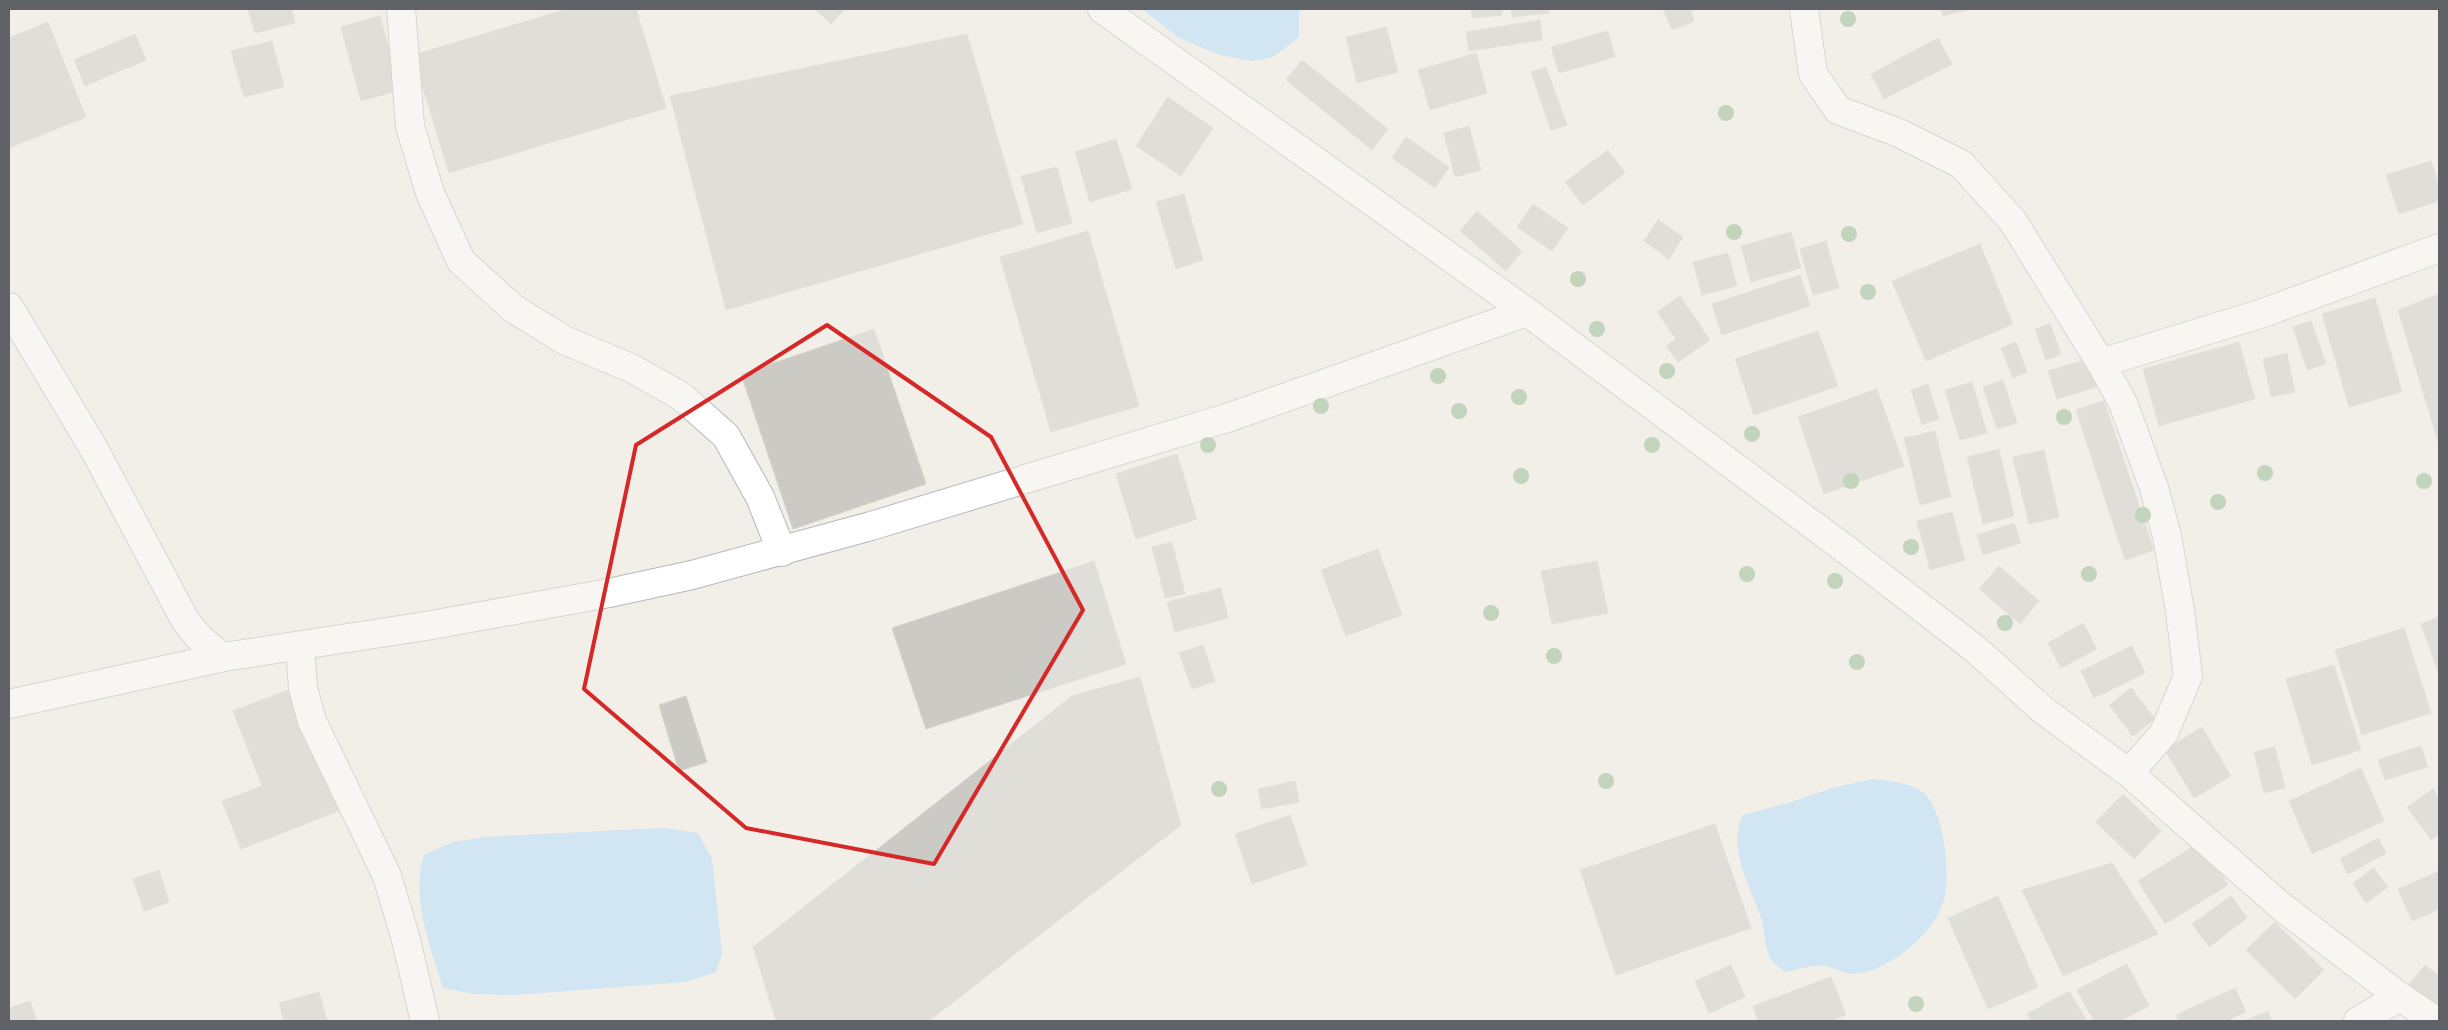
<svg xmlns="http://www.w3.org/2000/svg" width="2448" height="1030" font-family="Quicksand,sans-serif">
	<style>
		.water { fill: #aadaff }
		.building { fill: #cccac5; stroke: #d6d1c6 }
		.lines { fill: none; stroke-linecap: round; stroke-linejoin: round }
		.minor-casing { stroke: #b5b8bc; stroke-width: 30 }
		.minor { stroke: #fff; stroke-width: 28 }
		.tree { fill: #89b387 }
		.marked { fill: none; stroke: #d62828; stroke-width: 4; stroke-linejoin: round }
	</style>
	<rect width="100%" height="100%" fill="#f1efe8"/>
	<!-- water -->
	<g class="water">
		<polygon points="1142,9 1299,9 1299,37 1273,57 1252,61 1220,55 1179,38"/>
		<path d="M1873,779C1889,781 1910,782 1924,793C1945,812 1952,880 1942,906C1934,926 1913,948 1894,959C1881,967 1863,976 1848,973C1840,972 1833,967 1826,966C1813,964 1798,970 1785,972C1781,968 1774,964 1771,959C1764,948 1765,930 1761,918C1751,887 1726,847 1743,815L1788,803L1832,788Z"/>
		<path d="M663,828L698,833L712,859L722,953L716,972L685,982L514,995L474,994L443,988C431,948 410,897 424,855L453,842L485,837Z"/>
	</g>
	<!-- building -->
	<g class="building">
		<polygon points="248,9 291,9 295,23 255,33"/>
		<polygon points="567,9 636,9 666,108 449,173 413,55"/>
		<polygon points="815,9 845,9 831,24"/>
		<polygon points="1471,9 1502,9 1502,15 1472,18"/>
		<polygon points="1511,9 1548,9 1549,13 1512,17"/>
		<polygon points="1663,9 1690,9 1694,21 1672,30"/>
		<polygon points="1941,9 1967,9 1967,10 1943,16"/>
		<polygon points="380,16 400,90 361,101 341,27"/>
		<polygon points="1540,20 1542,40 1469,51 1466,32"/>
		<polygon points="48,22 86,117 9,148 9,38"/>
		<polygon points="1386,27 1398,72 1357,83 1346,37"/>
		<polygon points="1608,31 1615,57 1559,73 1551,47"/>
		<polygon points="135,34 146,60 85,86 74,60"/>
		<polygon points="967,34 1023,224 726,310 670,96"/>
		<polygon points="1938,38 1952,64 1884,99 1871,74"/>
		<polygon points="272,41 284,87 244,97 231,51"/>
		<polygon points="1476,53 1487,93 1430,110 1418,70"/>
		<polygon points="1302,60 1388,129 1372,150 1286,80"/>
		<polygon points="1546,67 1567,125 1551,130 1531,72"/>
		<polygon points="1168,97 1213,128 1181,176 1136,146"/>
		<polygon points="1469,126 1481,170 1455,177 1444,133"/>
		<polygon points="1406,137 1449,167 1435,188 1392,158"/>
		<polygon points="1116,139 1132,189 1090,202 1075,152"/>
		<polygon points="1608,150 1625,173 1583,205 1565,182"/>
		<polygon points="2431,161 2439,186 2439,201 2399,214 2386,175"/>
		<polygon points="1057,167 1072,223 1037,233 1021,176"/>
		<polygon points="1184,194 1203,260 1176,269 1156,202"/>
		<polygon points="1533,204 1568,228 1552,251 1517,227"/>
		<polygon points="1477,211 1522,251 1506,271 1460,231"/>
		<polygon points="1658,220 1683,237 1669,259 1644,241"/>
		<polygon points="1088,231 1139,406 1051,432 1000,257"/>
		<polygon points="1791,232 1801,268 1751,282 1741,246"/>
		<polygon points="1826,241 1839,288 1813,295 1800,249"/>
		<polygon points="1980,244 2013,324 1926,361 1892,281"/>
		<polygon points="1728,253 1737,286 1702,295 1693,262"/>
		<polygon points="1800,275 1810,306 1722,335 1712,304"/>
		<polygon points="2439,294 2439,444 2398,310"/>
		<polygon points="1680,296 1710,340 1678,362 1666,346 1676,339 1657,312"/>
		<polygon points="2375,298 2402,392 2349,407 2322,314"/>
		<polygon points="2311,321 2326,364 2307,370 2293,327"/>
		<polygon points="2050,324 2061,354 2046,360 2035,329"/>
		<polygon points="874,329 926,484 793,529 741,374"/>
		<polygon points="1818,331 1838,386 1754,415 1735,359"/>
		<polygon points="2016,342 2027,372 2013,378 2001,348"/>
		<polygon points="2239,342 2255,399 2159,426 2143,369"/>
		<polygon points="2287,353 2295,392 2271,397 2263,359"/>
		<polygon points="2088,359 2097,387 2057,399 2048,371"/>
		<polygon points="2003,380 2017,423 1997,429 1983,387"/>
		<polygon points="1972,382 1987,433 1960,440 1945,390"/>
		<polygon points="1928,384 1939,419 1922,425 1911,390"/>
		<polygon points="1877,389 1904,466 1824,494 1798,417"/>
		<polygon points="2104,401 2154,550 2125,560 2076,410"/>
		<polygon points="1935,431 1951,497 1920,505 1904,438"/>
		<polygon points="1999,449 2014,516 1983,524 1967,457"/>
		<polygon points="2044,450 2059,517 2029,524 2013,457"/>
		<polygon points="1177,454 1197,519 1136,539 1116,474"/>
		<polygon points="1952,512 1965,560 1930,570 1917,521"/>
		<polygon points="2014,523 2021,543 1983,555 1977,535"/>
		<polygon points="1172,542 1185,594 1165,598 1152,547"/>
		<polygon points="1378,549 1402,615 1346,636 1321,570"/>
		<polygon points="1094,561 1126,664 926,729 892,628"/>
		<polygon points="1597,561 1608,613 1552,624 1541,571"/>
		<polygon points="1999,566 2039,601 2020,624 1979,589"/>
		<polygon points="1221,588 1228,618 1175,632 1167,602"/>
		<polygon points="2439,617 2439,674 2421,624"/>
		<polygon points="2083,623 2097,649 2061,668 2048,643"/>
		<polygon points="2404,628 2431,713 2362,735 2335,650"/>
		<polygon points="1203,645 1215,681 1192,689 1179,653"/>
		<polygon points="2132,646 2145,673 2094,698 2081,671"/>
		<polygon points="2334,665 2361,750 2312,765 2286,679"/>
		<polygon points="1140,677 1181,825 929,1021 776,1021 753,947 1072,696"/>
		<polygon points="293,688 341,810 241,849 222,801 262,786 233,711"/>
		<polygon points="2131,688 2155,719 2133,736 2109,705"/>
		<polygon points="686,696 707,762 679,771 659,705"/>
		<polygon points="2202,727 2231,776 2194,798 2165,750"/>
		<polygon points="2421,746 2428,767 2385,780 2378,760"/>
		<polygon points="2275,747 2285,788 2264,793 2254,752"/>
		<polygon points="2361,768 2384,821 2312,854 2289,801"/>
		<polygon points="1295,781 1299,802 1262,809 1258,789"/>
		<polygon points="2433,789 2439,798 2439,834 2431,840 2407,807"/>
		<polygon points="2123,794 2161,831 2134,859 2096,822"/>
		<polygon points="1290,815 1307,865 1252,884 1235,834"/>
		<polygon points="1715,824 1751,928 1616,975 1580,870"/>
		<polygon points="2378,838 2386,853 2348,874 2340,859"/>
		<polygon points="2202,841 2228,885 2165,924 2138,881"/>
		<polygon points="2112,863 2158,934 2063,976 2022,890"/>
		<polygon points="2374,868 2388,887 2366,903 2353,883"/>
		<polygon points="159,870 169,902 144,911 133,879"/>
		<polygon points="2439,871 2439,909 2412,921 2398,889"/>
		<polygon points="1998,896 2038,987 1988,1009 1948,918"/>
		<polygon points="2231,896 2247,918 2209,947 2192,924"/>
		<polygon points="2275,922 2324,970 2295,999 2246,950"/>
		<polygon points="2127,964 2149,1006 2120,1021 2094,1021 2077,990"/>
		<polygon points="1731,965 1745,997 1709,1013 1695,981"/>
		<polygon points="2425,965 2439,976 2439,1010 2409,984"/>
		<polygon points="1831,977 1846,1015 1829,1021 1758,1021 1753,1006"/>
		<polygon points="2235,988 2246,1012 2226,1021 2179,1021 2176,1015"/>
		<polygon points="2069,991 2087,1021 2031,1021 2027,1014"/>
		<polygon points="319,992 327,1021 284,1021 279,1003"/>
		<polygon points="30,1001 37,1021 9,1021 9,1008"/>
		<polygon points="2268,1011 2272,1021 2244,1021"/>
	</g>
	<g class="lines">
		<!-- minor casing -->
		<g class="minor-casing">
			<g id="minor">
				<polyline points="401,9 410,126 430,193 461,261 514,309 564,340 631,368 681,396 726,436 760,497 782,552"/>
				<polyline points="1102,9 1527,312 1844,548 1974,648 2043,710 2129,773 2282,907 2400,997 2436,1021"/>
				<polyline points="1804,9 1813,74 1838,110 1899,133 1961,164 2012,220 2101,363 2123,403 2154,488 2167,536 2180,611 2188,676 2164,733 2129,773"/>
				<path d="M9,307L94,449L185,620C196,636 207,647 224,657"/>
				<polyline points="2101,363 2263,313 2439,248"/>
				<polyline points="300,646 303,688 312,721 387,876 405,936 425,1021"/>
				<polyline points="9,704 224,657 426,626 609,593 692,575 871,526 1230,417 1527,312"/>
				<polyline points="2358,1021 2400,997"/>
			</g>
		</g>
		<!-- minor -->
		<use href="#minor" class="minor"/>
	</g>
	<!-- trees -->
	<g class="tree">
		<circle cx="1848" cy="19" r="8"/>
		<circle cx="1726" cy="113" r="8"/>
		<circle cx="1734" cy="232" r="8"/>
		<circle cx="1849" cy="234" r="8"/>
		<circle cx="1578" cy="279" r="8"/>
		<circle cx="1868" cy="292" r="8"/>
		<circle cx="1597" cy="329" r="8"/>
		<circle cx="1667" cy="371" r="8"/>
		<circle cx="1438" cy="376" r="8"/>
		<circle cx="1519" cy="397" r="8"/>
		<circle cx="1321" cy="406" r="8"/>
		<circle cx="1459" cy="411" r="8"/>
		<circle cx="2064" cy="417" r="8"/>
		<circle cx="1752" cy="434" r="8"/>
		<circle cx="1208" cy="445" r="8"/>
		<circle cx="1652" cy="445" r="8"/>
		<circle cx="2265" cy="473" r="8"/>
		<circle cx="1521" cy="476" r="8"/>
		<circle cx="1851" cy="481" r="8"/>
		<circle cx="2424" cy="481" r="8"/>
		<circle cx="2218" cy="502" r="8"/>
		<circle cx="2143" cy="515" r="8"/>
		<circle cx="1911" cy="547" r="8"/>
		<circle cx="1747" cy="574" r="8"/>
		<circle cx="2089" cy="574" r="8"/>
		<circle cx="1835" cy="581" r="8"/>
		<circle cx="1491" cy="613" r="8"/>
		<circle cx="2005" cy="623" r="8"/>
		<circle cx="1554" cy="656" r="8"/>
		<circle cx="1857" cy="662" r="8"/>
		<circle cx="1606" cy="781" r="8"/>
		<circle cx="1219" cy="789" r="8"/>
		<circle cx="1916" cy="1004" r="8"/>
	</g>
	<!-- marked area -->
	<path d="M0 0H2448V1030H0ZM827,325L991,437L1083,610L934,864L746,828L584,689L636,445Z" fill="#f1efe8" fill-opacity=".55" fill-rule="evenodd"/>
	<path class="marked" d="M827,325L991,437L1083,610L934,864L746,828L584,689L636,445Z"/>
	<!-- border -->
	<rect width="2448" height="1030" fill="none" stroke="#5f6368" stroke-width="20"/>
</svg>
